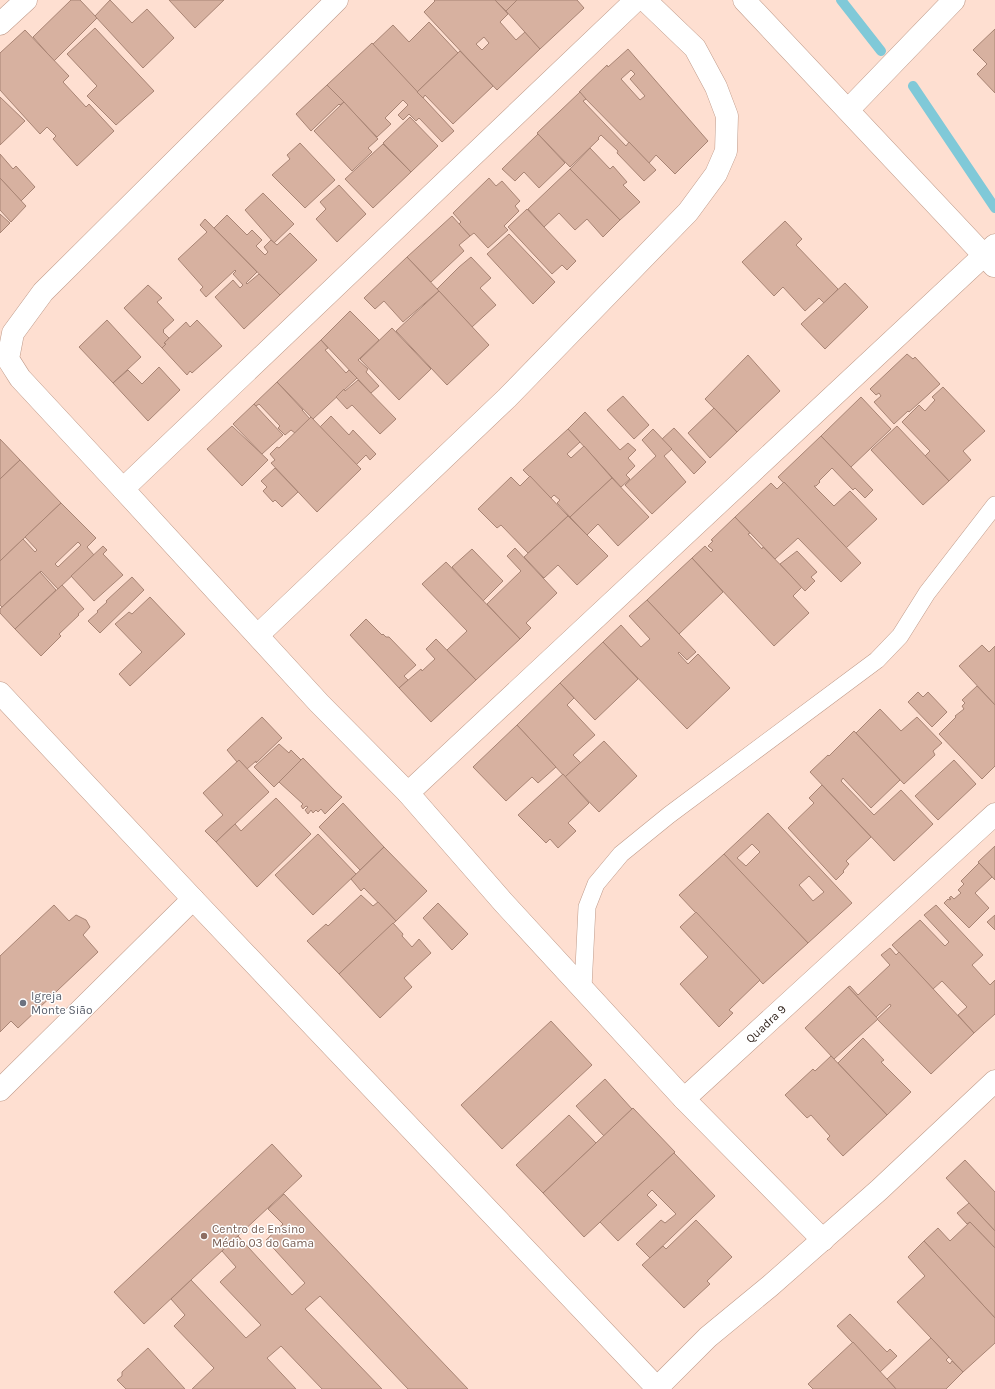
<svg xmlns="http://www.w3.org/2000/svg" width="995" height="1389" font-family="Karla,sans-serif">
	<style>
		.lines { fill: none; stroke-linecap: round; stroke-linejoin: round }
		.stream { stroke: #80c9d8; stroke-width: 10 }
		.building { fill: #d7b1a0; stroke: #a88474; fill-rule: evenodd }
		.service-casing { stroke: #c09b8a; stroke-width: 18 }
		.minor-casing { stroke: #c09b8a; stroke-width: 23 }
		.service { stroke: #fff; stroke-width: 17 }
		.minor { stroke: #fff; stroke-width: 22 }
		.worship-dot { fill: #6b7280; stroke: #fff; stroke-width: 1.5 }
		.education-dot { fill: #8d6e63; stroke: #fff; stroke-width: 1.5 }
		.labels { text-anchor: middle; stroke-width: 3; stroke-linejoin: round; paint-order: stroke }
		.worship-label { font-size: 12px; fill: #5b616d; stroke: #fff; text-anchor: start }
		.street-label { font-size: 12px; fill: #352720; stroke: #fff }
		.education-label { font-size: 12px; fill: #785e54; stroke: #fff; text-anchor: start }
	</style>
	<rect width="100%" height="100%" fill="#fedfd1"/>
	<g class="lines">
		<!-- stream -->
		<g class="stream">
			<polyline points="841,0 881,51"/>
			<polyline points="913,86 995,208"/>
		</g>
	</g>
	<!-- building -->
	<g class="building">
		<polygon points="71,0 80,0 97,18 54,61 33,37"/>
		<polygon points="110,0 132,23 147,9 174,38 143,68 95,16"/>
		<polygon points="169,0 224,0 195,28"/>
		<path d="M434,0H495L508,14L500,22L516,40L525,32L540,49L497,90L424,12L435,1ZM484,37L489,43L482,50L476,44Z"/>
		<polygon points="495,0 517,0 506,11"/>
		<polygon points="517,0 577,0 584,8 540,49 506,11"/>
		<polygon points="429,22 458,53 417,92 372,45 393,25 409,42"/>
		<polygon points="95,28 154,91 116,125 87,96 97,86 67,54"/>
		<polygon points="995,29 995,93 977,74 987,64 973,50"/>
		<polygon points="25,30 69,76 63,82 86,107 89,104 114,131 77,166 53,139 56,136 47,127 40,134 0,90 0,53"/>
		<polygon points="372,43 454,131 442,142 419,118 416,121 409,114 403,120 398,115 408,105 403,100 385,118 391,124 377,137 327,85"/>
		<path d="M628,49L708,141L675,174L656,155L649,163L579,92L607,65L608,67ZM631,70L635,74L630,79L645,96L640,100L621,79Z"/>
		<polygon points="460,51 493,86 453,124 425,95 423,98 417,92"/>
		<polygon points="327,85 344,102 340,105 339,104 311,131 296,114"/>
		<polygon points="580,92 586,99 583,101 626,146 629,142 656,170 644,181 617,153 618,151 601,135 598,138 599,139 570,167 537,133"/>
		<polygon points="0,97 25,121 0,145"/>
		<polygon points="344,102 378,139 368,148 372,152 352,171 314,131"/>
		<polygon points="410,117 438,146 411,172 383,143"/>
		<polygon points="538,134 565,163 539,188 524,172 515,181 502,169"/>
		<polygon points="300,143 335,180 305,208 272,175 290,159 287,155"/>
		<polygon points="383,144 411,172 373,208 345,179"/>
		<polygon points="590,148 610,169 613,166 627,182 623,185 640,202 620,220 570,169"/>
		<polygon points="0,154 13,169 16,166 35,187 21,201 0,178"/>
		<polygon points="570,169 620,220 603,237 587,219 575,230 559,213 544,227 528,209"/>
		<polygon points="0,178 26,206 11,222 0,210"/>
		<polygon points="489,178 496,186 502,181 520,201 515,206 519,211 504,226 508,230 488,248 474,233 470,236 459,224 461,222 453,213"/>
		<polygon points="339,185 366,214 337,242 316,219 326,209 320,202"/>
		<polygon points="263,193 294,224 274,243 245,210"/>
		<polygon points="527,209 576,261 567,270 562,265 552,274 508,227"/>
		<polygon points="0,214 10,223 0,233"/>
		<polygon points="227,215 247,235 252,230 262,240 256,246 265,255 268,252 264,247 271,240 277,245 290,233 317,260 280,295 214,228"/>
		<polygon points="452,216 470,236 459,245 464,251 431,282 407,257"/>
		<polygon points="205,219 257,272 246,283 247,284 259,274 280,295 244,329 215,297 233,280 240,288 243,285 233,274 236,271 235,270 206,297 200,290 203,287 178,259 207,232 200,225"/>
		<polygon points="785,221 802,239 796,245 838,289 824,303 819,298 805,311 783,287 774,296 742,262"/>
		<polygon points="509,234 555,282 533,304 487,254"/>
		<polygon points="407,257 439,291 403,322 384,301 375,309 364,298"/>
		<polygon points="471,257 491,278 480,288 496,305 472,327 437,289 459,267"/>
		<polygon points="845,283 868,307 825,349 801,324"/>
		<polygon points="148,285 162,298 157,302 174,320 163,330 164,331 163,332 169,338 164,343 166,344 162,348 124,308"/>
		<polygon points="439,291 489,345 447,385 396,331"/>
		<polygon points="350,311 379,340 358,360 368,369 366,372 379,386 371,393 321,340"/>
		<polygon points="107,320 141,357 113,383 79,347"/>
		<polygon points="197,320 222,346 192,373 190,371 187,375 162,348 166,344 164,343 186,322 190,327"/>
		<polygon points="392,328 431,369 399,400 360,359"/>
		<polygon points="321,340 328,348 325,350 346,373 349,370 357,378 313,419 277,382"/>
		<polygon points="907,354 913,359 915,357 940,384 909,412 908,411 894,424 874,402 881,396 879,393 876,395 870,389"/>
		<polygon points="748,355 780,391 737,432 705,399"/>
		<polygon points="159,367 180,390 148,421 113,383 128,370 142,384"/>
		<polygon points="358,380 396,419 380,434 352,405 347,409 336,397 344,389 345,391"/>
		<polygon points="277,382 303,410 302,410 310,419 295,433 291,430 285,435 278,428 280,426 259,404 256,406 254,404"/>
		<polygon points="943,387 985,431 963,451 971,460 949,481 925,456 930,451 902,422 919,405 925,411 935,400 932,397"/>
		<polygon points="623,396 649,425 634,439 607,410"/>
		<polygon points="861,397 891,429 851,467 821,436"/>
		<polygon points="254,404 283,435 262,454 233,424"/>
		<polygon points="714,408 737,432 710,458 688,433"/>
		<polygon points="585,412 620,450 628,443 636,450 628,458 635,466 626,475 630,479 621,487 568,429"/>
		<polygon points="331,416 349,435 353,430 376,454 370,460 366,455 356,465 320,427"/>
		<polygon points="311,417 361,469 317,512 271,463 275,460 270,454 277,447 279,448"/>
		<polygon points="232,426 268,460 242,486 207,449"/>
		<polygon points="897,426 949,481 923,505 871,450"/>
		<polygon points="674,428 706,462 694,474 662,439"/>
		<polygon points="568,429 580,442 567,454 571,458 584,446 612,478 570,517 557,503 560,500 554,495 551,498 523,470"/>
		<polygon points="653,429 672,449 664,456 686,482 652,514 625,485 656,456 642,440"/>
		<polygon points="821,436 873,490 865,498 855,488 853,490 832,468 819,481 820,482 816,486 814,486 834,506 850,491 877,519 846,548 778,477"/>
		<polygon points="0,439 20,460 0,479"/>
		<polygon points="20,460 61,503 0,561 0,479"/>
		<polygon points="275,468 298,492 282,507 275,500 273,502 263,491 267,487 261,481"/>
		<polygon points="530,476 568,516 528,553 501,525 497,528 478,509 511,477 520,486"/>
		<polygon points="612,478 649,517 618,546 598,524 587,535 570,517"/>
		<polygon points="784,482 861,563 841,582 798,538 775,559 735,517 771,483 777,489"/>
		<path d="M61,503L96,538L87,547L94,555L58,589L41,571L2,607L0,605V561L23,539L35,552L37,550L25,537ZM78,542L81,545L58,567L55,564Z"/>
		<polygon points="568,516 608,556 577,585 558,565 544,578 524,557"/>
		<polygon points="735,517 750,533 748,534 762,549 763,547 802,587 793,596 809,613 774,646 692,558 705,546 711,552 713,550 708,546 713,541 711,540"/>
		<polygon points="103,546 107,550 103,554 123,575 94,601 71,576"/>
		<polygon points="515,548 557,593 526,623 531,628 520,639 487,604 521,571 507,556"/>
		<polygon points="472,549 503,581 483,601 452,567"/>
		<polygon points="797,551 817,572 811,577 815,581 805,591 780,564"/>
		<polygon points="692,558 723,592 679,634 647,600"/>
		<polygon points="446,562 520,639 476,680 447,650 467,631 422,584"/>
		<polygon points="40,572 56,590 15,629 0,613 0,609"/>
		<polygon points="132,577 144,590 100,633 88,621 98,612 97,611 107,602 106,601"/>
		<polygon points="62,585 84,609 78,614 79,615 59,634 61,636 41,656 15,629"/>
		<polygon points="150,597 185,634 130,686 119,674 142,652 115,624 129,612 132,614"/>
		<polygon points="647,600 696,652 687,660 679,652 678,653 688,664 698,654 730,688 687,729 603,642 621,625 641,647 650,639 629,616"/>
		<polygon points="366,619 382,635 383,634 386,637 389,637 416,665 404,676 408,680 399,688 350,635"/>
		<polygon points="436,639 476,680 431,722 399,688 421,669 422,671 435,659 426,649"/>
		<polygon points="603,642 638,679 595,720 560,683"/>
		<polygon points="982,645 989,652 995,646 995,705 959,666"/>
		<polygon points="560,683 574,698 567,705 595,735 573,755 581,763 565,777 517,725"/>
		<polygon points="977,686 995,705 995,766 982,779 939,734 956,717 955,716 964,709 962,706 965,703 962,700"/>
		<polygon points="918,692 923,697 928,692 947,712 932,727 908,702"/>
		<polygon points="880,709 901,731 917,717 942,743 933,751 935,755 904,784 856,733"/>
		<polygon points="262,717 282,738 256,763 256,761 247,769 239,760 237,762 227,750"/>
		<polygon points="517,725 556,767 538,783 532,777 506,801 473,767"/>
		<polygon points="854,731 900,780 871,808 843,778 841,781 874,815 901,790 933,824 894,861 810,772 828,755 829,756"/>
		<polygon points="604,741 637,776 599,812 565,777"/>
		<polygon points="279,744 289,753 291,750 301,760 274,787 254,767"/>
		<polygon points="303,758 337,793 342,797 325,814 321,809 318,812 316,810 313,813 311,810 308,814 305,810 308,807 306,806 303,809 301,806 303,804 279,782"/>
		<polygon points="239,760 269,792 216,842 205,831 223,815 203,793"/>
		<polygon points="954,760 976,784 938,820 915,796"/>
		<polygon points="563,774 589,803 568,823 576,831 558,848 550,839 546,843 518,815"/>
		<polygon points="822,785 871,837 846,861 849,864 843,871 844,872 836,880 788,828 814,803 809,798"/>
		<polygon points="276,798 311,834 257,887 216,842 235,824 241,831"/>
		<polygon points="343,803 384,847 360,870 319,827"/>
		<path d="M768,813L852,903L808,943L723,855ZM752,844L760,852L746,866L737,858ZM809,876L824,892L813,901L799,885Z"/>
		<polygon points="318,834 356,874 313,915 275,875"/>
		<polygon points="995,846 995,880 978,862"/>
		<polygon points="384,847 427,891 396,921 364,888 361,891 351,879"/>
		<polygon points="724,854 808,943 763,984 679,895"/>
		<polygon points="979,863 992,877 975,893 989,908 969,928 944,903 948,899 949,900 951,899 949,898 951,896 954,899 961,893 958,890 964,884 961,881"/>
		<polygon points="361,895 373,906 378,902 396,921 339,974 307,941 326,924 328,926"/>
		<polygon points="438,903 468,934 452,950 423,918"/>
		<polygon points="54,905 69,921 76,915 86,920 90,927 83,935 98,952 18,1028 11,1021 0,1032 0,956"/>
		<polygon points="936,905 983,955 972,965 990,985 995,980 995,1014 974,1033 958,1015 967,1007 942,981 933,989 892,945 920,920 945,946 949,942 924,915"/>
		<polygon points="696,912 760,980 729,1010 733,1013 719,1027 680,984 708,957 680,927"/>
		<polygon points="995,915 995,930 987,922"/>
		<polygon points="393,923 403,934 402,936 412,947 419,939 431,953 404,978 412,987 380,1018 339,974"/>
		<polygon points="890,948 896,955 899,952 974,1033 931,1074 877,1019 891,1006 890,1004 876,1017 848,987 850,986 858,995 890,965 881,955"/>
		<polygon points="848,987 878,1019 834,1059 805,1028"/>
		<polygon points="551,1021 592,1065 502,1149 461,1105"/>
		<polygon points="863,1038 884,1060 881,1062 911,1092 887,1115 838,1063"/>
		<polygon points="831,1056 887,1115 843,1156 827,1139 830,1136 811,1115 807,1118 785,1095 813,1069 815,1071"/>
		<polygon points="605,1079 632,1109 604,1136 576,1106"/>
		<polygon points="633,1108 675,1152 584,1237 543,1193"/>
		<polygon points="569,1115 596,1143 543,1193 516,1165"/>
		<polygon points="272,1144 302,1176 144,1324 114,1292"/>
		<polygon points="674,1153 715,1196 650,1258 636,1244 661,1220 665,1223 676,1214 652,1190 647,1195 657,1205 618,1241 600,1222"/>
		<polygon points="965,1160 995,1192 995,1231 946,1178"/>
		<polygon points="284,1194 428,1347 468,1389 408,1389 320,1296 305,1309 382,1389 322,1389 281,1346 267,1358 296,1389 192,1389 214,1368 174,1326 185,1315 171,1299 191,1280 246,1338 261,1325 220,1282 236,1267 222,1251 238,1236 292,1295 305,1283 266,1240 283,1224 268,1209"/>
		<polygon points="969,1203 995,1231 995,1248 970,1222 967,1224 957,1213"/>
		<polygon points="696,1220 732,1257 707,1281 710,1284 684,1308 642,1265 663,1246 666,1249"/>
		<polygon points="970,1222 995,1248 995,1318 924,1241 938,1228 950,1241"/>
		<polygon points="924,1241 995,1318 995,1343 963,1372 897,1302 925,1276 908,1257"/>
		<polygon points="850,1314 887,1352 890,1349 897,1356 880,1372 837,1326"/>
		<polygon points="931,1338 949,1357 946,1360 950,1364 952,1361 963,1372 946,1389 896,1389 887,1379"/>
		<polygon points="853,1342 887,1379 896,1389 813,1389 808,1384"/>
		<polygon points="148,1348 185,1389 126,1389 117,1380 122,1376 122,1372"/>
	</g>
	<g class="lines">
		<!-- service casing -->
		<g class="service-casing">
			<polyline id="service" points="583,988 587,907 596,884 621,854 669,815 877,660 900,636 927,593 995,505"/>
		</g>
		<!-- minor casing -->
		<g class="minor-casing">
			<g id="minor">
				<polyline points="744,0 994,266"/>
				<polyline points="0,24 26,0"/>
				<polyline points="848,110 954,0"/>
				<polyline points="123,489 20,378 8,359 13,333 43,292 337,0"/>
				<polyline points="258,635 507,398 688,212 716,174 726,151 727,116 716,87 695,48 645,0"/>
				<polyline points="0,693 193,899 658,1389"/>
				<polyline points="408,793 319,703 123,489 636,0"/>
				<polyline points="0,1090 193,899"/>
				<polyline points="684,1099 503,902 408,793 995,245"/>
				<polyline points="823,1240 684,1099 995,814"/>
				<polyline points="657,1388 708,1337 770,1286 879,1190 995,1081"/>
			</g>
		</g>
		<!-- service -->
		<use href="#service" class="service"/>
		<!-- minor -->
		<use href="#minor" class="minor"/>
	</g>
	<!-- markers -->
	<circle class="worship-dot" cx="23" cy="1003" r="4"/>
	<circle class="education-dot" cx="204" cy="1236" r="4"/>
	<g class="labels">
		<!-- worship labels -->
		<g class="worship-label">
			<text x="31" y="1000">Igreja<tspan x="31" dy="14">Monte Sião</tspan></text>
		</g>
		<!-- street labels -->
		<g class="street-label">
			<text transform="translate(766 1024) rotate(-43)" y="4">Quadra 9</text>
		</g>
		<!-- education labels -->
		<g class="education-label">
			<text x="212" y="1233">Centro de Ensino<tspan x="212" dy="14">Médio 03 do Gama</tspan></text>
		</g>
	</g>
</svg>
